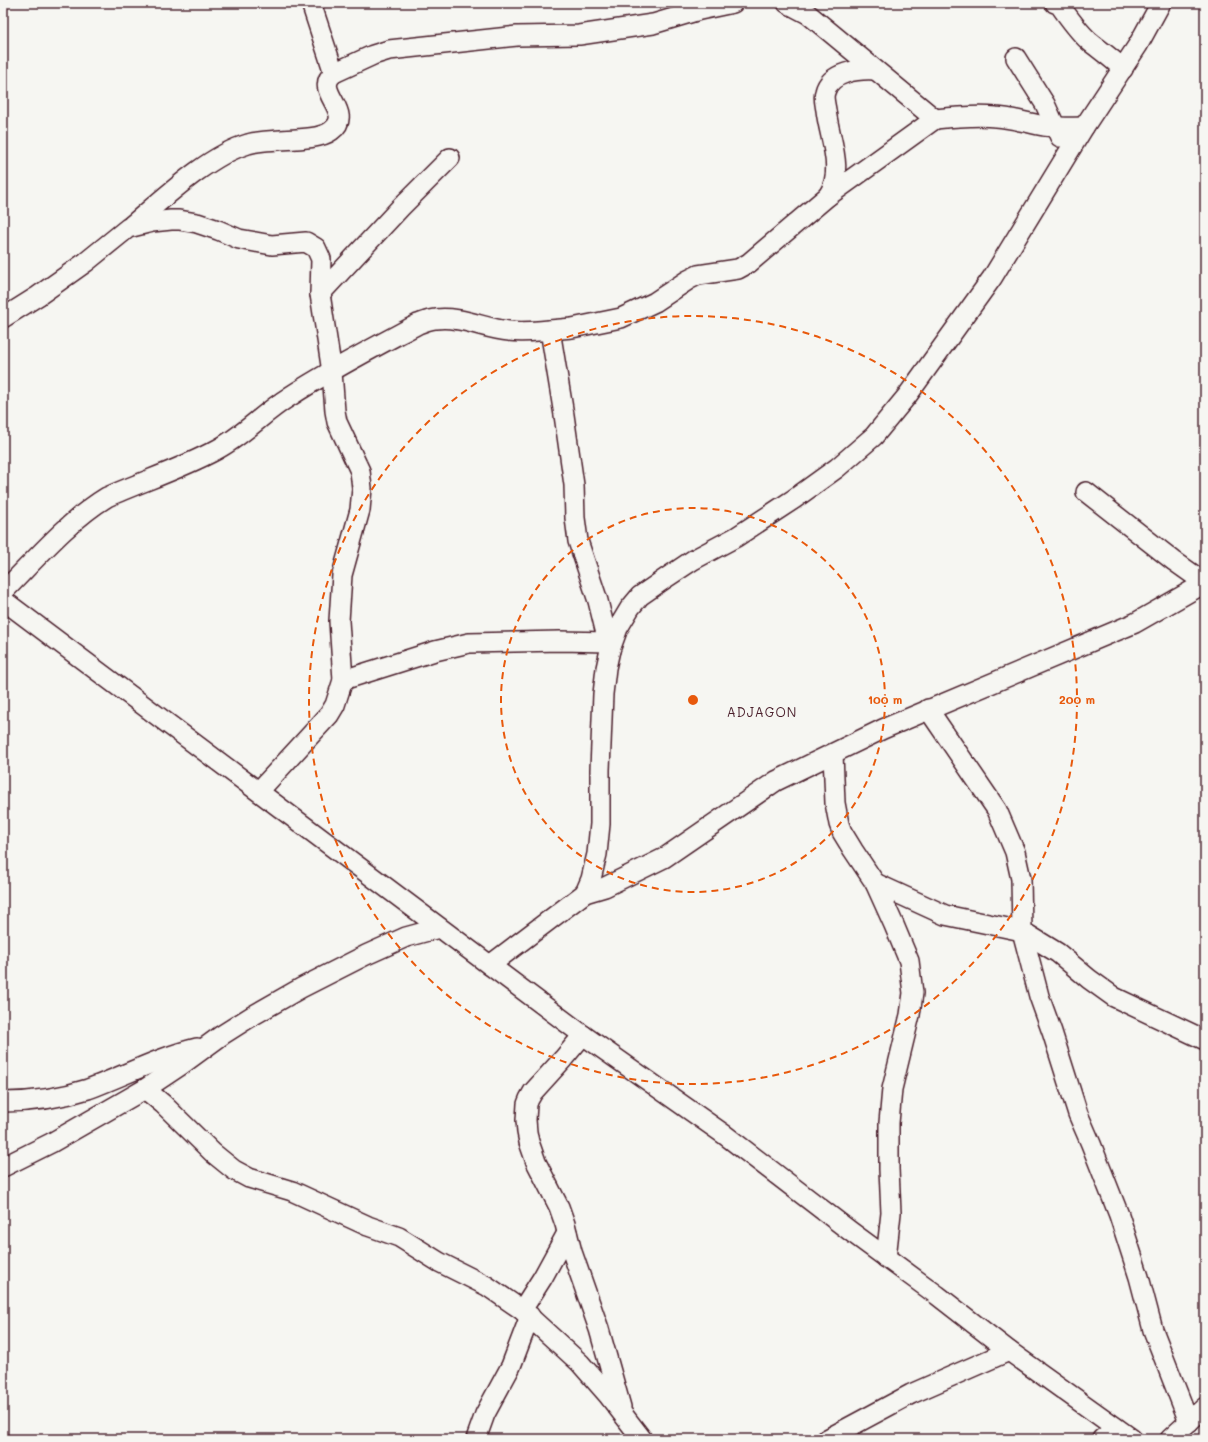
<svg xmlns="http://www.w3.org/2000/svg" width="1208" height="1442" font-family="Mali,sans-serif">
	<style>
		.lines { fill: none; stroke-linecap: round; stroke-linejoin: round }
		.minor-casing { stroke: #4a1f2b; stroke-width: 22 }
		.minor { stroke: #f6f6f2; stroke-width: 19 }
		.ring { fill: none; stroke: #e8590c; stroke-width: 2; stroke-dasharray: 7 5 }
		.labels { text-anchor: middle; stroke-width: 3; stroke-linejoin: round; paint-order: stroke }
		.quarter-label { font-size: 13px; letter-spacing: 1px; fill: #4a1f2b; stroke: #f6f6f2 }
		.centre { fill: #e8590c; stroke: #f6f6f2; stroke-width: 2 }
		.ring-label { font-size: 12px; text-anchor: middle; font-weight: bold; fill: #e8590c; stroke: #f6f6f2; stroke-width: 3; stroke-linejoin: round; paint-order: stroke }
	</style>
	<rect width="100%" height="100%" fill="#f6f6f2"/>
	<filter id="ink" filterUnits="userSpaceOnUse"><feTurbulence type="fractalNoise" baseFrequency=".025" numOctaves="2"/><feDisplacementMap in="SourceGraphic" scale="8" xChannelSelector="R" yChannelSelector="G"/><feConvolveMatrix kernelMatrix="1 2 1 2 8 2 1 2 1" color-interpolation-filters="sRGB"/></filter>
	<g filter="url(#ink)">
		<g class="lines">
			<!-- minor casing -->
			<g class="minor-casing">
				<g id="minor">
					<polyline points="311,3 334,73"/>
					<path d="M787,3L808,14L935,119C955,117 976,115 996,117C1012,118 1028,123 1044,126C1057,128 1070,127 1084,127"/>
					<path d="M1055,3L1059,4C1068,17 1077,30 1089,41C1100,50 1112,58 1123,69"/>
					<polyline points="1016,58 1045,104 1060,137"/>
					<path d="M828,196C845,170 829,138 826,110C825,104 823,97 825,92C830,72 858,69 875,70"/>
					<path d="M132,225C163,199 209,155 248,144C270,137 315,143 331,131C357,112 311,91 334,73L373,55L389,50L517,36L579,35L653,24L700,10L733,3"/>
					<polyline points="320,294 401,207 450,158"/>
					<polyline points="3,318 38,296 86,262 128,228 152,222 171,220 179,220 197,223 218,230 239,239 272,245 306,242 316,248 321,259 320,294 332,372 335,411 337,422 360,471 362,488 360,510 342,575 339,621 343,680 335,705 329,715 259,791"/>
					<polyline points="550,330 572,328 621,318 655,302 688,280 698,275 738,269 749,263 828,196 935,119"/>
					<polyline points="1086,492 1174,561 1205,583"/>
					<path d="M3,592C35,560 69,520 107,497C143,481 181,469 216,450C243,436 263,413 289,397C330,370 375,347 418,324C424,322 430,319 436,319C462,316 485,329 509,331C523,333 536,331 550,330L564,415L574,485L575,518L578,541L598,601L610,650"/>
					<polyline points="3,600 583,1035 725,1135 850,1231 937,1295 1009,1351 1132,1439"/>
					<polyline points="343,680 435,651 469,643 560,641 609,642"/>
					<polyline points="928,709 997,810 1015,852 1021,879 1022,931 1039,996 1052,1032 1078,1114 1091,1144 1119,1215 1139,1277 1153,1330 1189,1422"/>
					<polyline points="833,754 835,803 839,824 842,832 853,850 875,883 894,925 909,961 913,993 910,1015 892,1089 889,1123 889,1169 891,1213 886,1258"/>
					<polyline points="875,883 945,915 1022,931 1058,953 1089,979 1114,997 1205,1040"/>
					<polyline points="585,893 591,879 597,854 600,824 600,770 603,694 606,668 610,650 618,628 630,608 640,596 666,578 693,560 736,537 794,499 837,468 874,436 907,396 992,278 1084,127 1138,45 1161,3"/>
					<polyline points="490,965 585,893 605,887 664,858 776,781 883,729 1135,623 1205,583"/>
					<polyline points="583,1035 563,1059 533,1092 529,1099 527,1104 526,1120 527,1132 529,1142 536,1162 559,1207 565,1224 572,1252 599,1329 621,1407"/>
					<polyline points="145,1089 163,1104 213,1153 234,1170 249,1178 292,1191 368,1226 399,1237 439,1262 487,1286 522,1310 580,1363 608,1395 642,1439"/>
					<path d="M3,1102C32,1102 60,1098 88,1089C124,1076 159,1057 197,1048"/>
					<polyline points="3,1167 51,1143 145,1089 181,1065 222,1035 252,1016 301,988 366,955 406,937 439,928"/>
					<polyline points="522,1310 543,1277 567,1233"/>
					<polyline points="476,1439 485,1414 511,1366 530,1316"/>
					<polyline points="827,1439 911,1394 1009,1351"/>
					<polyline points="1102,1439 1116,1428"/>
					<polyline points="1170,1439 1205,1407"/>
				</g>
			</g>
			<!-- minor -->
			<use href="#minor" class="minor"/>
		</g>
	</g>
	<!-- distance rings -->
	<g class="ring">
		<circle cx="693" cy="700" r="192"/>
		<circle cx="693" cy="700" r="384"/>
	</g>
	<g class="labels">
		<!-- quarter labels -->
		<g class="quarter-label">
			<text x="762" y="717">ADJAGON</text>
		</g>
	</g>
	<circle cx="693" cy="700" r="6" class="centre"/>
	<g class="ring-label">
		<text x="885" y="704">100 m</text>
		<text x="1077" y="704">200 m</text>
	</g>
	<!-- margin -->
	<rect width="1208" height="1442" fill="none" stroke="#f6f6f2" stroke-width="16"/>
	<rect x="8" y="8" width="1192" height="1426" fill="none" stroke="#4a1f2b" stroke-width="1.5" filter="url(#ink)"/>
</svg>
